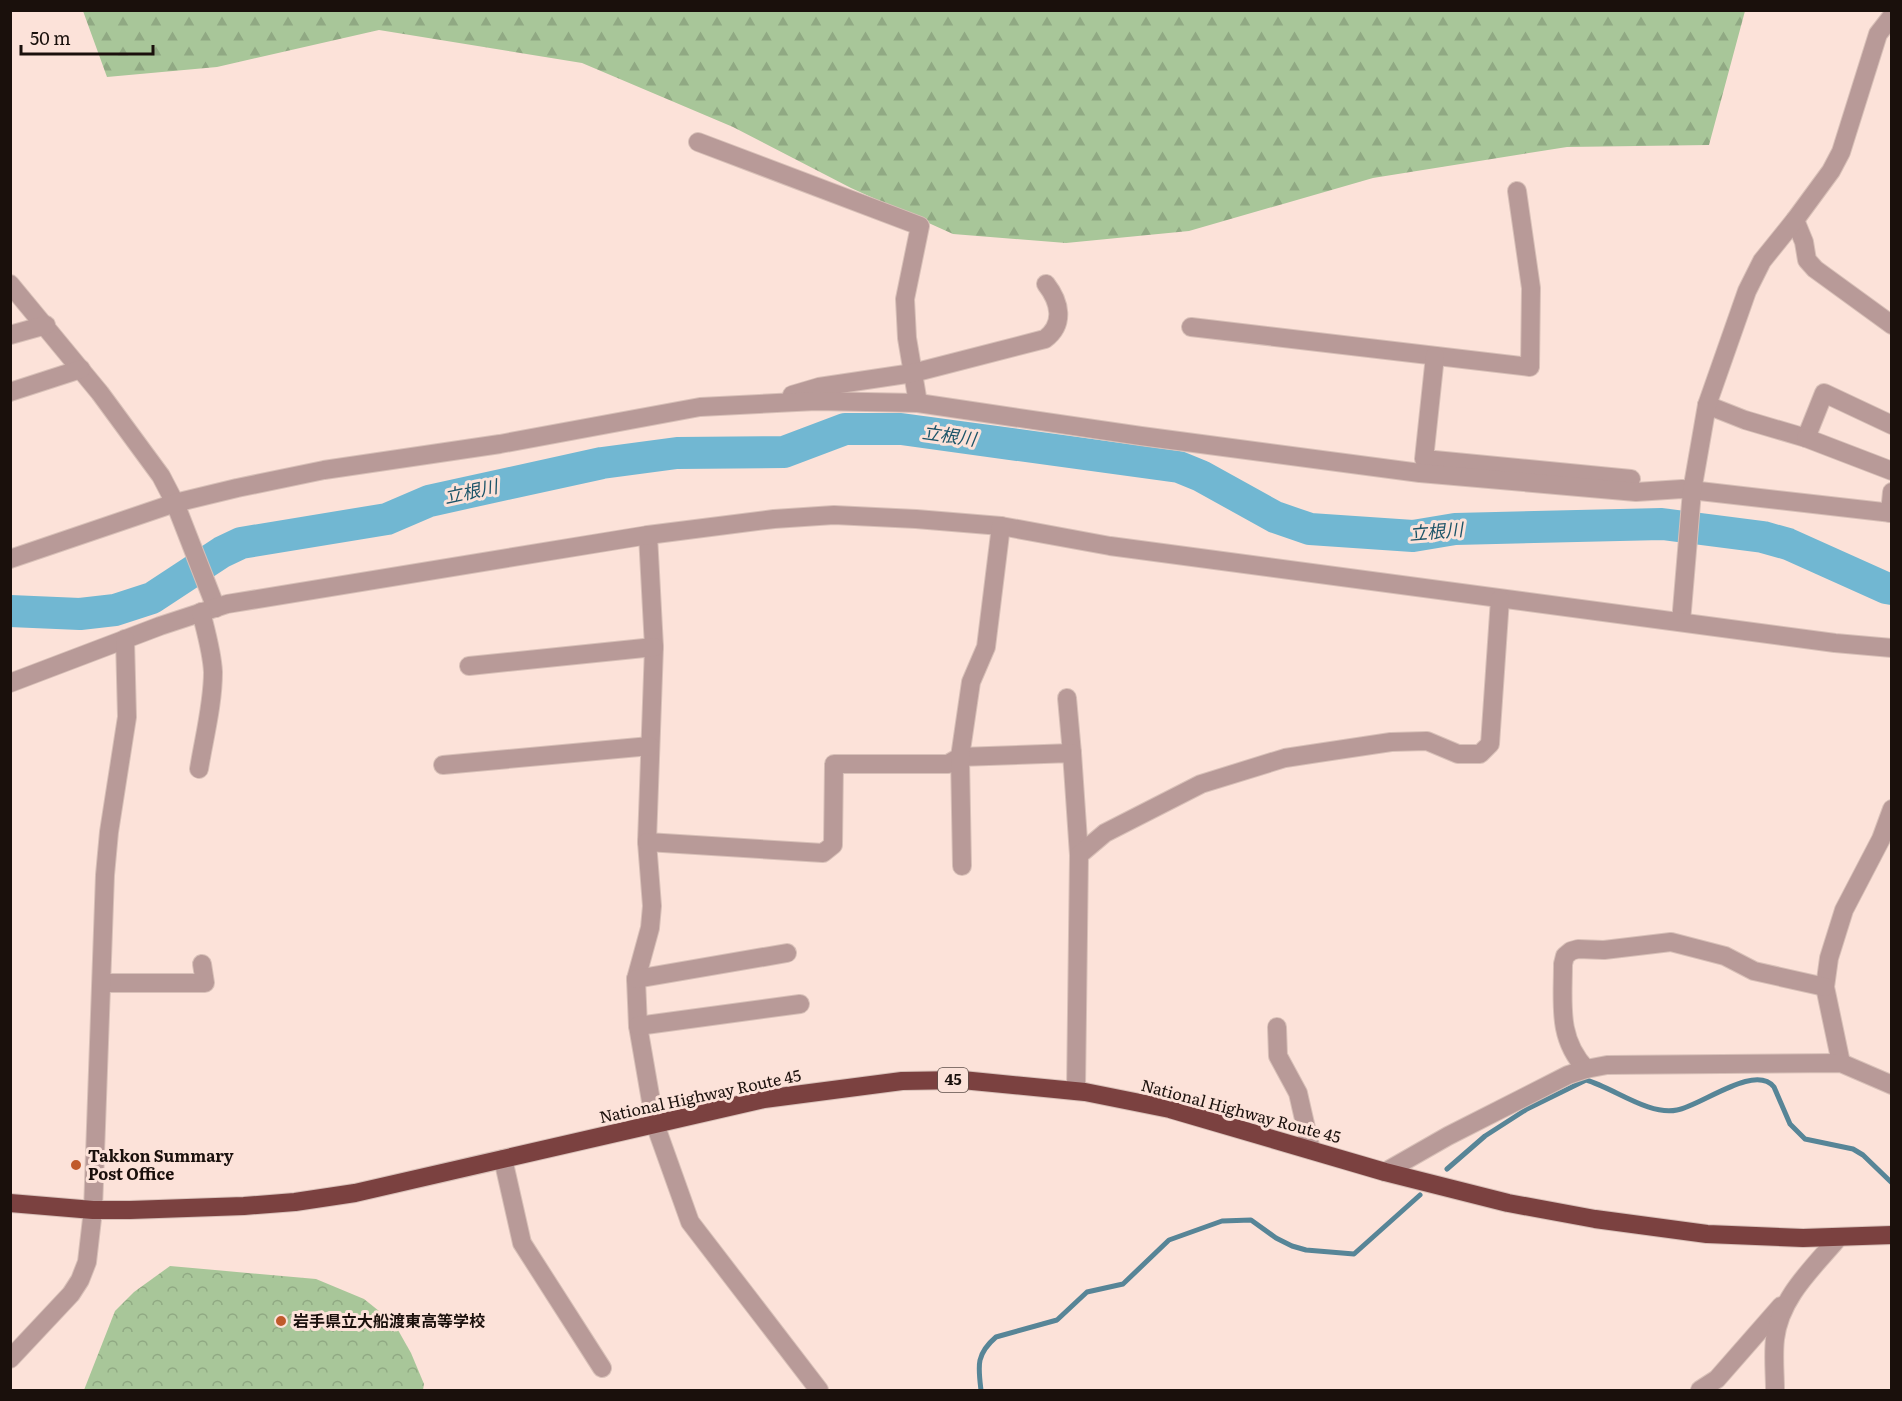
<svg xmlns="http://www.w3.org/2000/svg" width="1902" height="1401" font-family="Literata,'Noto Sans JP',serif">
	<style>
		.forest { fill: url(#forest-firs) }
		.park { fill: url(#park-crowns) }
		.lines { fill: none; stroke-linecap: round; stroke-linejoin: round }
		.stream { stroke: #578597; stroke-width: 5 }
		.river { stroke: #71b7d2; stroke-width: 32 }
		.minor-casing { stroke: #d8c0b8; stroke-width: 20 }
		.highway-casing { stroke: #d8c0b8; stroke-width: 20 }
		.minor { stroke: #b89a98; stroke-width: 18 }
		.highway { stroke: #7b4140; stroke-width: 18 }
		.poi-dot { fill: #c05a2b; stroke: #fce2d9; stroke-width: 2 }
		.labels { text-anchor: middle; stroke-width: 6; stroke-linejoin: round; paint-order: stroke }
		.shield { fill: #fce2d9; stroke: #5e4f4a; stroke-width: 1.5 }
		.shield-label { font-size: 15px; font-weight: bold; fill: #1a100c }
		.street-label { font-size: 16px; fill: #1a100c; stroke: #fce2d9 }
		.poi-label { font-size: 16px; font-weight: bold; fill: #1a100c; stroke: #fce2d9; text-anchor: start }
		.water-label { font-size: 18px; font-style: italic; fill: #1c5468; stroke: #fce2d9 }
	</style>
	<defs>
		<pattern id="forest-firs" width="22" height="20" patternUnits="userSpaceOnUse" patternTransform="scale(1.5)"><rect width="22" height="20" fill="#a8c699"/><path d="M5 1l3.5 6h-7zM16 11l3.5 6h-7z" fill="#90a983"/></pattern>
		<pattern id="park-crowns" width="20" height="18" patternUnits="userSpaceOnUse" patternTransform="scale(1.5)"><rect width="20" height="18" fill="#a8c699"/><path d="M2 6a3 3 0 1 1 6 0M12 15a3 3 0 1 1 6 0" fill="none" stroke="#90a983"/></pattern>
	</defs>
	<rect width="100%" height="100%" fill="#fce2d9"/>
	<!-- forest -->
	<polygon class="forest" points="83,11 1745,11 1709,145 1567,147 1373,178 1189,231 1066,243 953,234 851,188 733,127 582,63 379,30 217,67 107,77"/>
	<!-- park -->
	<polygon class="park" points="170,1266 316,1279 364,1299 394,1323 411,1353 424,1384 423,1390 84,1390 115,1311 134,1292"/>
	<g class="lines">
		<!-- stream -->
		<g class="stream">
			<path d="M1447,1169L1485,1136L1527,1109L1586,1080C1614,1088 1649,1116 1677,1110C1701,1106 1755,1063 1774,1087L1790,1124L1805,1139L1853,1149L1863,1155L1892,1183"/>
			<path d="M981,1390C978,1366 976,1354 996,1337L1057,1320L1087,1292L1123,1284L1169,1240L1222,1221L1251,1220L1276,1238L1292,1246L1306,1250L1354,1254L1420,1195"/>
		</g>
		<!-- river -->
		<polyline class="river" points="10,611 80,614 115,610 152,598 222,552 241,543 387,519 429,501 602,463 677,453 784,452 845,429 901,429 1179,467 1201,476 1275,517 1310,529 1413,536 1455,529 1662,524 1763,537 1788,544 1886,588 1892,589"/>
		<!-- minor casing -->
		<g class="minor-casing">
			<g id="minor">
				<polyline points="698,142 920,226 905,299 907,338 918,403"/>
				<polyline points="1795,220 1804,242 1807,260 1815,269 1892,325"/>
				<polyline points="10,284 100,393 161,476 175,503 216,608"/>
				<polyline points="1191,327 1530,367 1531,288 1517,191"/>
				<polyline points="10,335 46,325"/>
				<polyline points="1435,356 1424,459 1631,479"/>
				<polyline points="10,392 81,369"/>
				<path d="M792,395L819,387L913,373L1045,339C1065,324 1060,302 1046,284"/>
				<polyline points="1707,405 1745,420 1806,438 1824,393 1892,425"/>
				<polyline points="1806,438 1892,471"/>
				<polyline points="1890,513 1892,492"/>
				<polyline points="648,535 654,647 647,842 652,906 650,928 636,979 638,1026 655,1124 690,1222 819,1390"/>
				<polyline points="10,559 175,503 237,488 324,470 500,444 700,407 816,401 918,403 1141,436 1420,473 1636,492 1682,489 1892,513"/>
				<polyline points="1681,622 1692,491 1707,405 1747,291 1762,261 1795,220 1831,171 1841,152 1878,34 1892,16"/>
				<polyline points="469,666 654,647"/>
				<polyline points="10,683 160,626 227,604 648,535 774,519 834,515 916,519 1001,526 1110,546 1835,643 1892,648"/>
				<polyline points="1067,698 1072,753"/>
				<polyline points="443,765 650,746"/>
				<path d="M199,769C204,738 213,704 213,672C212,652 206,632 201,612"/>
				<polyline points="647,842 823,853 833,845 834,764 948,764 960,757 1072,753 1079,855"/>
				<polyline points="962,866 960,757 971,682 986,647 1001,526"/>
				<polyline points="636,979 787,953"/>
				<polyline points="103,983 205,983 202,964"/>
				<polyline points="638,1026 800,1004"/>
				<polyline points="1277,1027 1278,1056 1298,1093 1311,1150"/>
				<polyline points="1841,1063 1825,987 1829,958 1844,910 1881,839 1892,809"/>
				<path d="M1586,1069C1557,1038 1563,1004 1563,964L1565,956L1571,951L1578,949L1604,950L1671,942L1725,956L1754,971L1825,987"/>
				<polyline points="1076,1091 1079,855 1105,833 1201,784 1285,758 1391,742 1427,741 1458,754 1480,754 1490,744 1500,599"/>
				<polyline points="503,1159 522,1243 602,1368"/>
				<polyline points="1385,1172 1448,1136 1568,1075 1586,1069 1607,1065 1841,1063 1892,1085"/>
				<polyline points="10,1359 71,1294 80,1280 87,1262 93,1210 105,875 109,832 127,717 125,639"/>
				<polyline points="1700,1390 1717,1379 1781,1306"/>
				<path d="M1775,1390C1775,1374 1773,1356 1775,1339C1780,1297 1813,1268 1839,1237"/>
			</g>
		</g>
		<!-- highway casing -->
		<g class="highway-casing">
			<polyline id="highway" points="10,1203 93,1210 130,1210 244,1206 295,1202 355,1193 764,1099 902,1081 962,1080 1085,1092 1170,1109 1385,1172 1508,1203 1595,1219 1707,1234 1803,1238 1892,1235"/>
		</g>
		<!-- minor -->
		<use href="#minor" class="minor"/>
		<!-- highway -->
		<use href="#highway" class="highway"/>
	</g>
	<!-- markers -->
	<g class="poi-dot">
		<circle cx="76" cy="1165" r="6"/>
		<circle cx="281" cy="1321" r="6"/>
	</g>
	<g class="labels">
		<!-- shield labels -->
		<rect class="shield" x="938" y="1068" width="30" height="24" rx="4.5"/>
		<g class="shield-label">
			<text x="953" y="1085">45</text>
		</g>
		<!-- street labels -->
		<g class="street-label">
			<text transform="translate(700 1096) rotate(-12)" y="6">National Highway Route 45</text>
			<text transform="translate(1241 1111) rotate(15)" y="6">National Highway Route 45</text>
		</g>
		<!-- poi labels -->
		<g class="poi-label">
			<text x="88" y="1162">Takkon Summary<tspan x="88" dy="18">Post Office</tspan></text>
			<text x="293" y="1327">岩手県立大船渡東高等学校</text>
		</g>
		<!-- water labels -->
		<g class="water-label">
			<text transform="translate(949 436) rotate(8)" y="6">立根川</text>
			<text transform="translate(471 492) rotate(-12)" y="6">立根川</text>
			<text transform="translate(1436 532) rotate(-5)" y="6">立根川</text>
		</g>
	</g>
	<!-- border -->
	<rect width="1902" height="1401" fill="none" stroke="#1a100c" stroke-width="24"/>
	<!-- scale -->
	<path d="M21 45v9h132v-9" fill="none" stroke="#1a100c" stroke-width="3"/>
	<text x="30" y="45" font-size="18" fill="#1a100c" stroke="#fce2d9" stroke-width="4.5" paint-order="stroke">50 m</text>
</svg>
